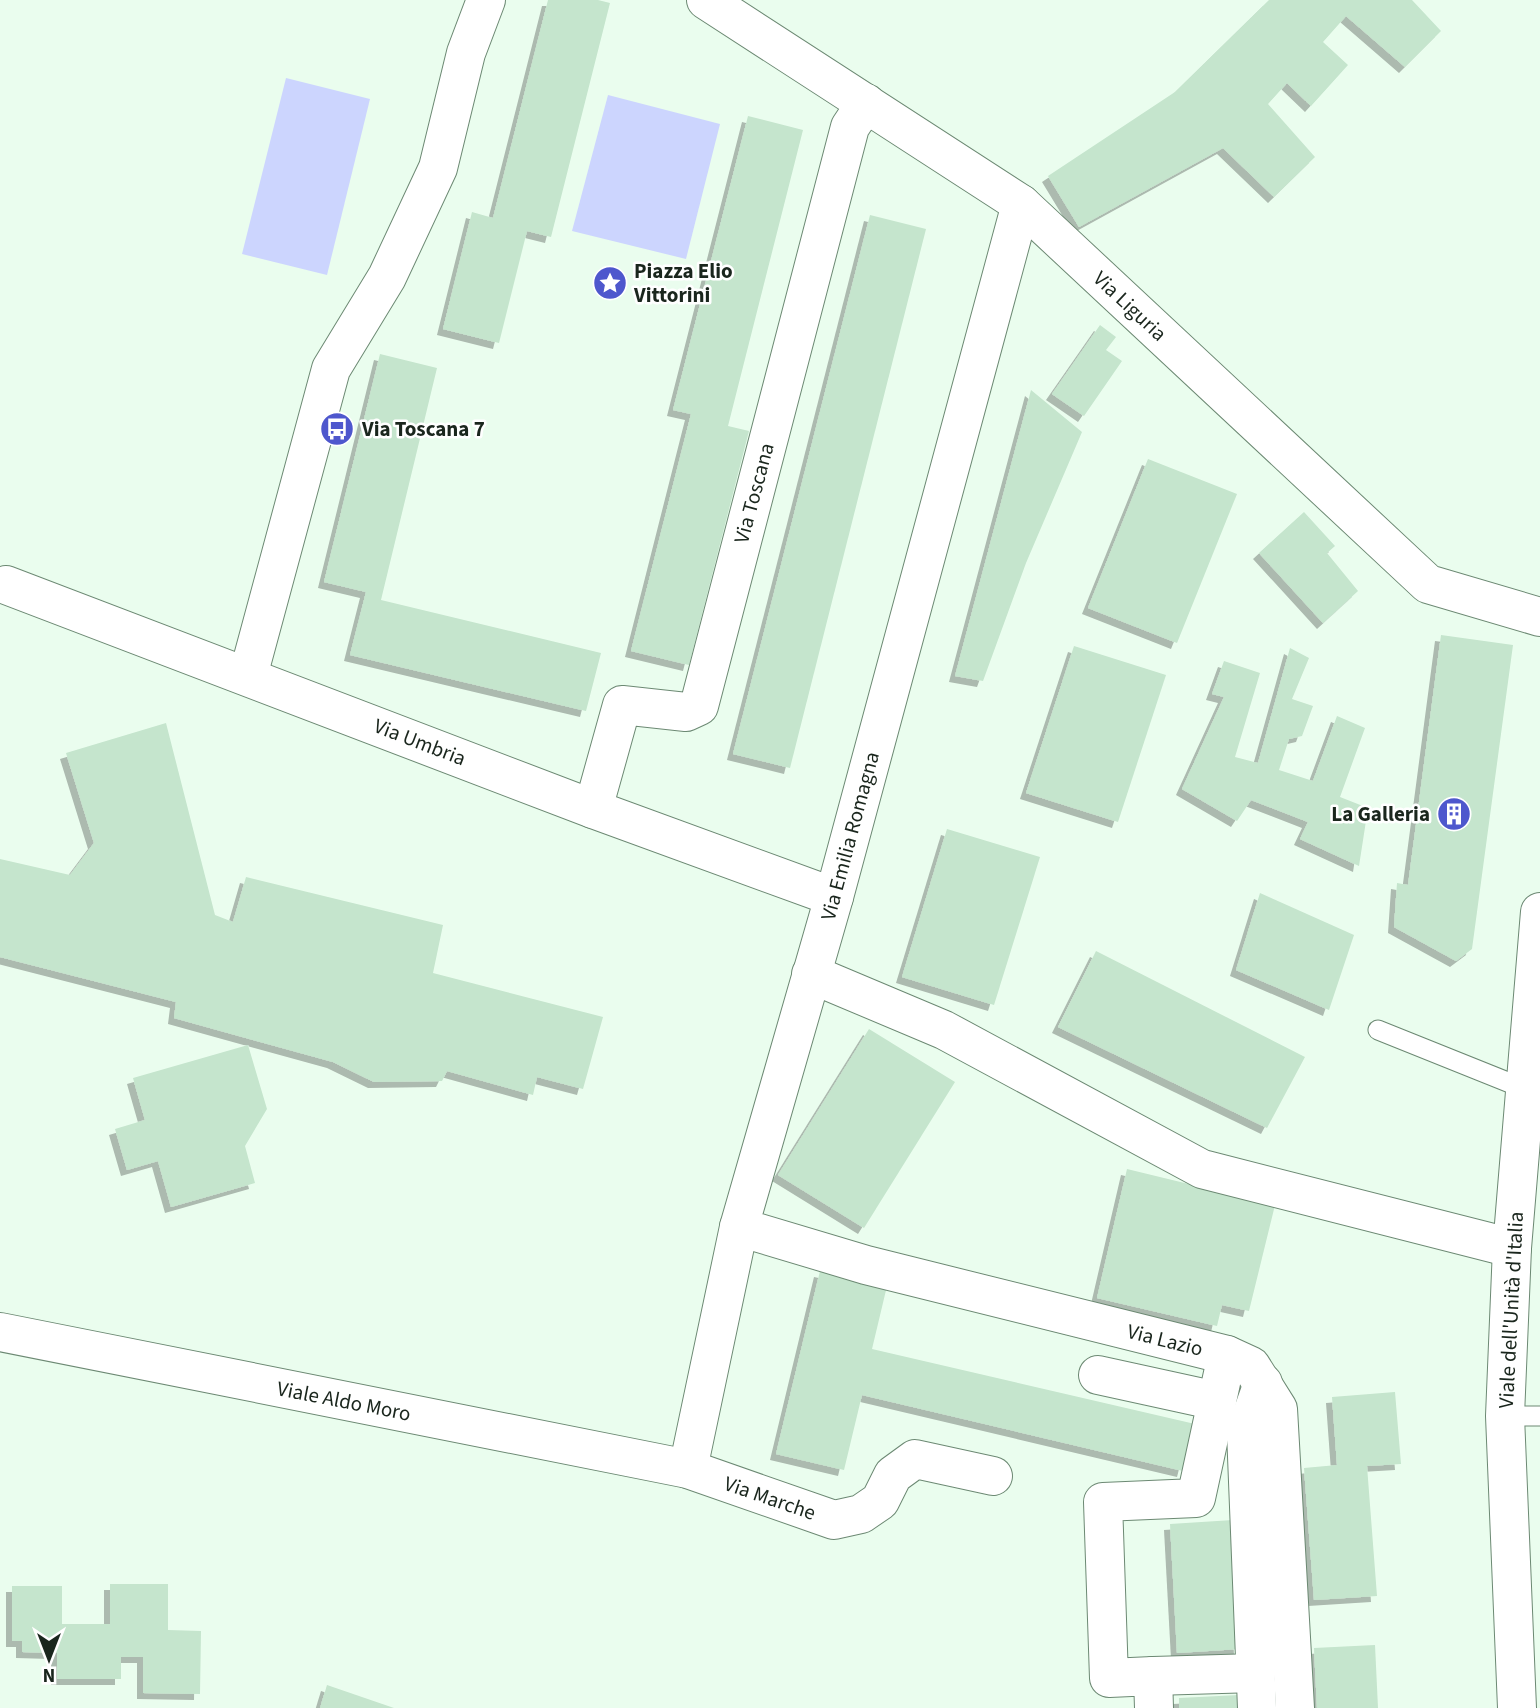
<svg xmlns="http://www.w3.org/2000/svg" width="1540" height="1708" font-family="'Source Sans 3',sans-serif">
	<style>
		.green { fill: #ccd5fe }
		.building { fill: #c5e5cd; filter: url(#shadow) }
		.lines { fill: none; stroke-linecap: round; stroke-linejoin: round }
		.lane-casing { stroke: #6c8973; stroke-width: 21 }
		.street-casing { stroke: #6c8973; stroke-width: 40 }
		.primary-casing { stroke: #6c8973; stroke-width: 40 }
		.lane { stroke: #fff; stroke-width: 19 }
		.street { stroke: #fff; stroke-width: 38 }
		.primary { stroke: #fff; stroke-width: 38 }
		.labels { text-anchor: middle; stroke-width: 5; stroke-linejoin: round; paint-order: stroke }
		.poi-label { font-size: 21px; font-weight: bold; fill: #1a261d; stroke: #fff; text-anchor: start }
		.street-label { font-size: 21px; fill: #1a261d; stroke: #fff }
	</style>
	<defs>
		<filter id="shadow"><feDropShadow dx="-6" dy="6" stdDeviation="0" flood-color="#0004"/></filter>
	</defs>
	<rect width="100%" height="100%" fill="#eafdee"/>
	<!-- green -->
	<g class="green">
		<polygon points="286,78 370,99 327,275 242,254"/>
		<polygon points="608,95 720,124 686,259 572,231"/>
	</g>
	<!-- building -->
	<g class="building">
		<polygon points="548,0 598,0 610,3 551,237 527,231 499,343 443,329 472,212 493,218"/>
		<polygon points="1269,0 1412,0 1441,31 1405,67 1346,16 1323,42 1348,65 1311,106 1287,83 1268,104 1315,157 1274,197 1223,148 1079,227 1048,176 1175,92"/>
		<polygon points="748,116 803,130 728,426 749,431 689,665 631,651 691,414 673,410"/>
		<polygon points="870,215 926,229 790,768 733,754"/>
		<polygon points="1100,325 1116,337 1106,350 1122,361 1084,416 1052,394"/>
		<polygon points="380,354 437,368 381,600 601,653 586,711 350,655 366,592 324,582"/>
		<polygon points="1031,390 1082,432 1026,563 983,681 955,676"/>
		<polygon points="1148,459 1237,494 1177,643 1088,608"/>
		<polygon points="1304,512 1335,546 1327,553 1358,591 1323,623 1259,553"/>
		<polygon points="1441,635 1513,645 1472,949 1456,961 1394,927 1397,883 1408,885"/>
		<polygon points="1074,646 1166,675 1118,822 1026,793"/>
		<polygon points="1290,648 1309,658 1292,699 1313,706 1302,736 1289,739 1279,770 1313,781 1337,716 1365,728 1340,797 1368,808 1359,866 1300,839 1308,822 1251,800 1237,821 1182,789 1224,697 1212,694 1224,661 1260,673 1235,757 1258,763"/>
		<polygon points="166,723 215,915 233,922 246,877 443,925 433,973 603,1017 583,1089 537,1077 533,1095 447,1071 442,1081 374,1082 333,1062 174,1018 176,1002 0,957 0,859 70,875 94,843 66,753"/>
		<polygon points="947,829 1040,857 994,1005 902,977"/>
		<polygon points="1260,893 1354,935 1329,1010 1236,970"/>
		<polygon points="1096,951 1305,1057 1267,1128 1058,1027"/>
		<polygon points="869,1029 955,1082 864,1228 778,1175"/>
		<polygon points="248,1045 267,1109 245,1146 255,1183 171,1207 158,1161 127,1170 115,1129 145,1120 133,1078"/>
		<polygon points="1127,1169 1275,1205 1249,1311 1222,1305 1217,1326 1097,1298"/>
		<polygon points="820,1271 887,1286 872,1349 1195,1424 1183,1471 862,1395 844,1470 776,1454"/>
		<polygon points="1395,1392 1401,1464 1367,1466 1377,1596 1314,1600 1304,1468 1337,1465 1332,1397"/>
		<polygon points="1233,1520 1240,1649 1177,1653 1170,1524"/>
		<polygon points="110,1584 168,1584 168,1630 201,1631 200,1694 143,1693 143,1657 121,1657 121,1679 57,1679 57,1653 22,1652 22,1641 12,1641 12,1586 62,1586 62,1624 110,1624"/>
		<polygon points="1375,1645 1378,1708 1317,1708 1314,1648"/>
		<polygon points="327,1685 394,1708 320,1708"/>
		<polygon points="1239,1695 1240,1708 1179,1708 1179,1698"/>
	</g>
	<g class="lines">
		<!-- lane casing -->
		<g class="lane-casing">
			<g id="lane">
				<polyline points="1378,1030 1525,1089"/>
				<polyline points="1505,1416 1540,1416"/>
			</g>
		</g>
		<!-- street casing -->
		<g class="street-casing">
			<g id="street">
				<polyline points="706,0 1021,204 1428,584 1540,617"/>
				<polyline points="6,585 593,809 834,897"/>
				<polyline points="248,676 331,369 387,277 438,168 466,53 486,0"/>
				<polyline points="593,809 622,705 686,712 699,706 850,127 866,103"/>
				<polyline points="811,974 944,1030 1202,1169 1512,1248"/>
				<polyline points="739,1227 866,1265 1227,1355 1251,1366 1278,1409 1295,1708"/>
				<polyline points="0,1332 688,1469 834,1520 861,1514 880,1501 893,1475 915,1459 993,1476"/>
				<polyline points="1098,1375 1217,1401"/>
				<polyline points="688,1469 739,1227 834,897 1021,204"/>
				<polyline points="1153,1676 1256,1673"/>
				<polyline points="1154,1708 1153,1676 1109,1678 1103,1502 1196,1498 1227,1355"/>
				<polyline points="1257,1708 1246,1431 1263,1383"/>
			</g>
		</g>
		<!-- primary casing -->
		<g class="primary-casing">
			<polyline id="primary" points="1517,1708 1505,1416 1512,1248 1540,912"/>
		</g>
		<!-- lane -->
		<use href="#lane" class="lane"/>
		<!-- street -->
		<use href="#street" class="street"/>
		<!-- primary -->
		<use href="#primary" class="primary"/>
	</g>
	<!-- icons -->
	<defs>
		<g id="sight-disc" transform="scale(1.75)"><circle r="9.5" fill="#4e57cd" stroke="#fff"/><path d="M0-6L1.8-2.2L6-1.7L2.9 1.2L3.7 5.4L0 3.3L-3.7 5.4L-2.9 1.2L-6-1.7L-1.8-2.2Z" fill="#fff"/></g>
		<g id="bus-disc" transform="scale(1.75)"><circle r="9.5" fill="#4e57cd" stroke="#fff"/><path d="M-5-6H5V4H4V6H2V4H-2V6H-4V4H-5ZM-3.5-4V0h7V-4ZM-3.5 1.2v1.5H-2V1.2ZM2 1.2v1.5H3.5V1.2Z" fill="#fff"/></g>
		<g id="building-disc" transform="scale(1.75)"><circle r="9.5" fill="#4e57cd" stroke="#fff"/><path d="M-4-6H4V6H1V3H-1V6H-4ZM-2.5-4.3h1.7v1.8h-1.7ZM.8-4.3h1.7v1.8H.8ZM-2.5-1h1.7V.8h-1.7ZM.8-1h1.7V.8H.8Z" fill="#fff"/></g>
	</defs>
	<g fill-rule="evenodd">
		<use href="#sight-disc" x="610" y="283"/>
		<use href="#bus-disc" x="337" y="429"/>
		<use href="#building-disc" x="1454" y="814"/>
	</g>
	<g class="labels">
		<!-- poi labels -->
		<g class="poi-label">
			<text x="634" y="278">Piazza Elio<tspan x="634" dy="24">Vittorini</tspan></text>
			<text x="362" y="436">Via Toscana 7</text>
			<text x="1430" y="821" text-anchor="end">La Galleria</text>
		</g>
		<!-- street labels -->
		<g class="street-label">
			<text transform="translate(1130 306) rotate(43)" y="7">Via Liguria</text>
			<text transform="translate(754 493) rotate(-75)" y="7">Via Toscana</text>
			<text transform="translate(420 742) rotate(21)" y="7">Via Umbria</text>
			<text transform="translate(850 836) rotate(-75)" y="7">Via Emilia Romagna</text>
			<text transform="translate(1511 1310) rotate(-87)" y="7">Viale dell'Unità d'Italia</text>
			<text transform="translate(1165 1340) rotate(14)" y="7">Via Lazio</text>
			<text transform="translate(344 1401) rotate(11)" y="7">Viale Aldo Moro</text>
			<text transform="translate(770 1498) rotate(19)" y="7">Via Marche</text>
		</g>
	</g>
	<!-- north arrow -->
	<g transform="translate(49 1659) rotate(180)" stroke="#ffffff" stroke-width="5" paint-order="stroke">
	<path d="M0-5L12 26L0 18L-12 26Z" fill="#1a261d"/>
	<text y="-10" font-size="19" font-weight="bold" text-anchor="middle" fill="#1a261d">N</text>
	</g>
</svg>
